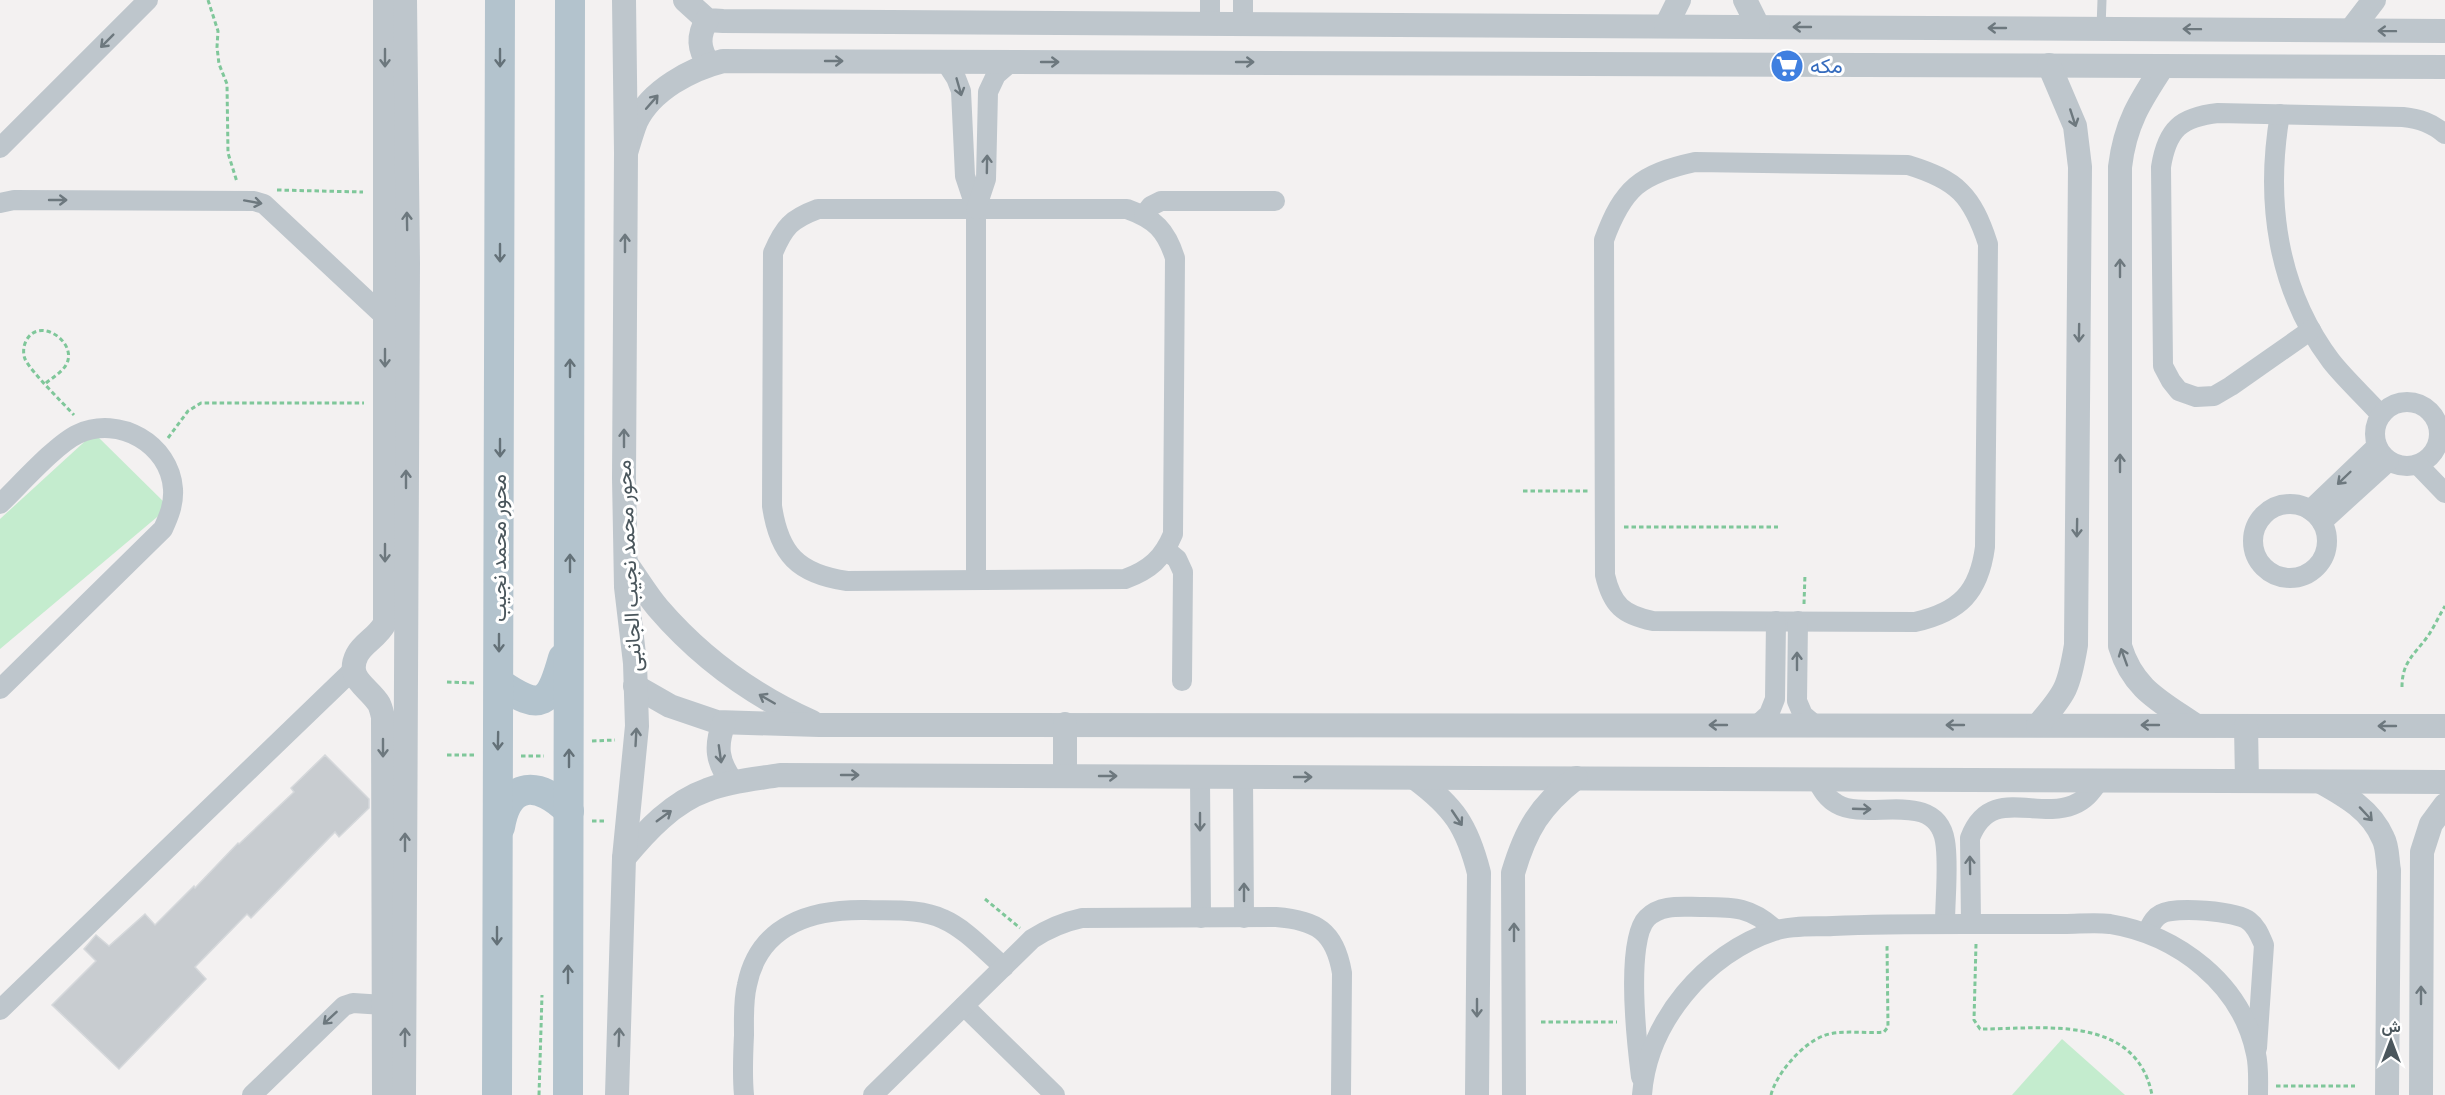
<svg xmlns="http://www.w3.org/2000/svg" width="2445" height="1095" font-family="'Roboto Condensed',Vazirmatn,sans-serif">
	<style>
		.green { fill: #c4ecce }
		.building { fill: #c8ccd0; stroke: #d5d8db; stroke-width: 1.5 }
		.lines { fill: none; stroke-linecap: round; stroke-linejoin: round }
		.path { stroke: #7fc79a; stroke-width: 3; stroke-dasharray: 4.5 3; stroke-linecap: butt }
		.service { stroke: #bec6cc; stroke-width: 9 }
		.minor { stroke: #bec6cc; stroke-width: 20 }
		.tertiary { stroke: #bec6cc; stroke-width: 24 }
		.primary { stroke: #b3c3cd; stroke-width: 30 }
		.oneway { stroke: #6d787e }
		.oneway2 { stroke: #647178 }
		.labels { text-anchor: middle; stroke-width: 6; stroke-linejoin: round; paint-order: stroke }
		.shop-label { font-size: 21px; fill: #366cbe; stroke: #fff; text-anchor: start }
		.street-label { font-size: 21px; fill: #4a565c; stroke: #fff }
	</style>
	<rect width="100%" height="100%" fill="#f3f1f1"/>
	<!-- green -->
	<g class="green">
		<polygon points="94,433 169,507 0,649 0,519"/>
		<polygon points="2062,1039 2125,1095 2012,1095"/>
	</g>
	<!-- building -->
	<polygon class="building" points="325,755 369,799 369,808 339,837 335,832 251,918 247,914 195,967 206,979 119,1069 52,1005 96,961 84,949 96,935 109,946 145,914 155,925 194,886 195,888 238,843 239,844 294,792 291,788"/>
	<g class="lines">
		<!-- path -->
		<g class="path">
			<polyline points="208,0 218,31 217,47 219,64 227,84 228,153 237,182"/>
			<polyline points="277,190 363,192"/>
			<path d="M46,383C52,378 62,372 66,365C79,343 39,315 26,341C23,347 23,354 25,359C31,372 63,403 74,415"/>
			<polyline points="168,438 188,411 201,403 364,403"/>
			<polyline points="1523,491 1588,491"/>
			<polyline points="1624,527 1778,527"/>
			<polyline points="1804,604 1805,574"/>
			<polyline points="447,682 474,683"/>
			<path d="M2402,687C2402,662 2414,655 2428,636C2434,627 2439,616 2445,606"/>
			<polyline points="592,741 615,740"/>
			<polyline points="447,755 475,755"/>
			<polyline points="521,756 544,756"/>
			<polyline points="592,821 606,821"/>
			<polyline points="985,899 1020,928"/>
			<path d="M1976,944L1974,1020L1980,1029C2042,1029 2136,1013 2152,1095"/>
			<polyline points="1541,1022 1617,1022"/>
			<polyline points="2276,1086 2355,1086"/>
			<polyline points="539,1095 542,995"/>
			<path d="M1771,1095C1776,1074 1802,1044 1823,1036C1841,1029 1864,1034 1884,1032L1888,1027L1887,944"/>
		</g>
		<!-- service -->
		<polyline class="service" points="2101,28 2102,0"/>
		<!-- minor -->
		<g class="minor">
			<polyline points="1210,0 1210,24"/>
			<polyline points="1243,0 1243,24"/>
			<polyline points="945,61 956,78 961,91 965,176 976,209 976,580"/>
			<path d="M2280,114C2265,201 2277,289 2331,361C2346,380 2365,397 2381,415"/>
			<polyline points="0,148 148,0"/>
			<path d="M1695,162L1908,165C1957,180 1972,195 1988,244L1985,547C1979,592 1960,612 1915,622L1653,621C1623,615 1612,605 1605,575L1604,240C1623,188 1640,174 1695,162Z"/>
			<polyline points="0,203 14,200 254,201 264,204 385,317"/>
			<path d="M818,209H1127C1155,219 1166,230 1175,258L1173,534C1163,558 1150,570 1125,579L847,581C798,574 779,554 772,506L773,253C784,227 791,219 818,209Z"/>
			<polyline points="976,209 986,179 988,92 996,75 1011,62"/>
			<polyline points="1144,215 1151,206 1161,201 1275,201"/>
			<path d="M2311,330L2231,386L2214,396L2196,397L2179,391L2171,381L2163,366L2161,167C2167,129 2181,117 2218,113L2403,117C2420,119 2432,123 2445,134"/>
			<circle cx="2407" cy="434" r="32"/>
			<polyline points="2418,465 2445,493"/>
			<circle cx="2290" cy="541" r="37"/>
			<path d="M0,504C19,486 56,444 78,434C119,415 170,444 173,489C174,504 169,516 163,529L0,689"/>
			<polyline points="2310,510 2377,446"/>
			<polyline points="2322,522 2389,461"/>
			<polyline points="1166,550 1177,559 1183,572 1182,681"/>
			<polyline points="1798,621 1797,701 1803,715 1815,725"/>
			<polyline points="1757,725 1769,714 1775,699 1776,621"/>
			<polyline points="1200,777 1201,918"/>
			<polyline points="1243,777 1244,918"/>
			<path d="M1816,779C1822,789 1826,798 1837,804C1867,822 1936,788 1945,841C1949,864 1945,899 1945,924"/>
			<path d="M1971,924L1970,838C1990,785 2036,820 2073,805C2086,800 2092,791 2100,780"/>
			<path d="M2147,932C2151,925 2153,918 2161,914C2175,906 2237,911 2249,921C2257,927 2260,936 2264,945L2257,1048"/>
			<polyline points="964,1006 1055,1095"/>
			<polyline points="0,1010 355,668"/>
			<path d="M1641,1077C1637,1045 1625,940 1647,918C1661,904 1681,907 1700,907C1733,907 1750,906 1776,930"/>
			<polyline points="252,1095 344,1006 353,1003 384,1005"/>
			<path d="M744,1095C742,1075 743,1055 744,1035C744,1019 743,1001 747,985C759,924 812,909 866,910C891,911 920,908 943,919C966,929 985,951 1004,967"/>
			<path d="M873,1095L1032,939C1049,928 1063,922 1082,918L1276,917C1316,920 1335,931 1342,973L1341,1095"/>
			<path d="M1642,1095C1647,1022 1706,953 1774,931C1792,925 1814,927 1833,926C1877,924 1921,924 1964,924C1998,924 2031,924 2064,924C2079,924 2095,922 2110,924C2178,935 2242,984 2256,1054C2259,1067 2258,1082 2258,1095"/>
		</g>
		<!-- tertiary -->
		<g class="tertiary">
			<polyline points="685,0 707,20 723,21 2445,31"/>
			<polyline points="1745,0 1758,26"/>
			<path d="M707,20C698,35 698,49 709,64"/>
			<polyline points="1666,26 1679,0"/>
			<polyline points="2351,30 2374,0"/>
			<path d="M2163,66C2140,101 2125,124 2120,167V646C2133,689 2160,701 2195,725"/>
			<path d="M626,153C629,143 632,132 636,122C651,90 691,69 723,61L2445,67"/>
			<path d="M626,563C637,578 646,594 658,608C701,658 752,695 812,722"/>
			<polyline points="635,686 670,706 717,722 819,725 2445,726"/>
			<path d="M724,723C715,746 717,762 732,782"/>
			<path d="M2038,725C2066,693 2069,687 2076,645L2080,167L2075,126L2049,65"/>
			<polyline points="2246,726 2247,781"/>
			<polyline points="1065,776 1065,724"/>
			<path d="M1415,778C1454,807 1467,826 1479,873L1477,1095"/>
			<path d="M2321,782C2346,796 2371,810 2383,838C2388,847 2387,860 2389,870L2387,1095"/>
			<path d="M624,858C646,831 673,802 707,790C730,781 756,779 780,775L2445,782"/>
			<path d="M384,1095L383,717C382,713 381,708 379,704C369,687 345,679 357,655C363,643 378,637 385,623V0"/>
			<polyline points="404,1095 408,263 405,0"/>
			<polyline points="617,1095 624,858 637,726 635,663 626,587 624,478 626,153 624,0"/>
			<path d="M1514,1095L1513,873C1526,829 1540,806 1576,778"/>
			<polyline points="2421,1095 2422,852 2431,824 2445,805"/>
		</g>
		<!-- primary -->
		<g class="primary">
			<path d="M499,683C542,713 550,704 563,658"/>
			<path d="M500,827C508,780 539,781 569,811"/>
			<polyline points="497,1095 500,0"/>
			<polyline points="568,1095 570,0"/>
		</g>
	</g>
	<!-- one-way arrows -->
	<defs><path id="oneway-shaft" d="M-6 0H5M1.5-3L5.5 0L1.5 3" fill="none" stroke-width="1.6" stroke-linecap="round" stroke-linejoin="round" transform="scale(1.5)"/></defs>
	<g class="oneway">
		<use href="#oneway-shaft" transform="translate(1802 27) rotate(-180)"/>
		<use href="#oneway-shaft" transform="translate(1997 28) rotate(-180)"/>
		<use href="#oneway-shaft" transform="translate(2192 29) rotate(-179)"/>
		<use href="#oneway-shaft" transform="translate(2387 31) rotate(-179)"/>
		<use href="#oneway-shaft" transform="translate(107 41) rotate(135)"/>
		<use href="#oneway-shaft" transform="translate(385 58) rotate(90)"/>
		<use href="#oneway-shaft" transform="translate(834 61)"/>
		<use href="#oneway-shaft" transform="translate(1050 62)"/>
		<use href="#oneway-shaft" transform="translate(1245 62)"/>
		<use href="#oneway-shaft" transform="translate(959 87) rotate(74)"/>
		<use href="#oneway-shaft" transform="translate(652 102) rotate(-49)"/>
		<use href="#oneway-shaft" transform="translate(2073 118) rotate(72)"/>
		<use href="#oneway-shaft" transform="translate(987 164) rotate(-89)"/>
		<use href="#oneway-shaft" transform="translate(58 200)"/>
		<use href="#oneway-shaft" transform="translate(253 202) rotate(10)"/>
		<use href="#oneway-shaft" transform="translate(407 221) rotate(-91)"/>
		<use href="#oneway-shaft" transform="translate(625 243) rotate(-90)"/>
		<use href="#oneway-shaft" transform="translate(2120 268) rotate(-90)"/>
		<use href="#oneway-shaft" transform="translate(2079 333) rotate(91)"/>
		<use href="#oneway-shaft" transform="translate(385 358) rotate(90)"/>
		<use href="#oneway-shaft" transform="translate(624 438) rotate(-90)"/>
		<use href="#oneway-shaft" transform="translate(2120 463) rotate(-90)"/>
		<use href="#oneway-shaft" transform="translate(2344 478) rotate(136)"/>
		<use href="#oneway-shaft" transform="translate(406 479) rotate(-90)"/>
		<use href="#oneway-shaft" transform="translate(2077 528) rotate(91)"/>
		<use href="#oneway-shaft" transform="translate(385 553) rotate(90)"/>
		<use href="#oneway-shaft" transform="translate(2124 657) rotate(-110)"/>
		<use href="#oneway-shaft" transform="translate(1797 661) rotate(-90)"/>
		<use href="#oneway-shaft" transform="translate(767 699) rotate(-150)"/>
		<use href="#oneway-shaft" transform="translate(1718 725) rotate(-180)"/>
		<use href="#oneway-shaft" transform="translate(1955 725) rotate(180)"/>
		<use href="#oneway-shaft" transform="translate(2150 725) rotate(180)"/>
		<use href="#oneway-shaft" transform="translate(2387 726) rotate(-180)"/>
		<use href="#oneway-shaft" transform="translate(636 737) rotate(-87)"/>
		<use href="#oneway-shaft" transform="translate(383 748) rotate(90)"/>
		<use href="#oneway-shaft" transform="translate(720 754) rotate(82)"/>
		<use href="#oneway-shaft" transform="translate(850 775)"/>
		<use href="#oneway-shaft" transform="translate(1108 776)"/>
		<use href="#oneway-shaft" transform="translate(1303 777)"/>
		<use href="#oneway-shaft" transform="translate(1862 809) rotate(2)"/>
		<use href="#oneway-shaft" transform="translate(2366 814) rotate(47)"/>
		<use href="#oneway-shaft" transform="translate(664 816) rotate(-36)"/>
		<use href="#oneway-shaft" transform="translate(1457 818) rotate(56)"/>
		<use href="#oneway-shaft" transform="translate(1200 822) rotate(90)"/>
		<use href="#oneway-shaft" transform="translate(405 842) rotate(-90)"/>
		<use href="#oneway-shaft" transform="translate(1970 865) rotate(-91)"/>
		<use href="#oneway-shaft" transform="translate(1244 892) rotate(-90)"/>
		<use href="#oneway-shaft" transform="translate(1514 932) rotate(-90)"/>
		<use href="#oneway-shaft" transform="translate(2421 995) rotate(-90)"/>
		<use href="#oneway-shaft" transform="translate(1477 1008) rotate(90)"/>
		<use href="#oneway-shaft" transform="translate(330 1018) rotate(137)"/>
		<use href="#oneway-shaft" transform="translate(405 1037) rotate(-90)"/>
		<use href="#oneway-shaft" transform="translate(619 1037) rotate(-88)"/>
	</g>
	<g class="oneway2">
		<use href="#oneway-shaft" transform="translate(500 58) rotate(90)"/>
		<use href="#oneway-shaft" transform="translate(500 253) rotate(90)"/>
		<use href="#oneway-shaft" transform="translate(570 368) rotate(-90)"/>
		<use href="#oneway-shaft" transform="translate(500 448) rotate(90)"/>
		<use href="#oneway-shaft" transform="translate(570 563) rotate(-90)"/>
		<use href="#oneway-shaft" transform="translate(499 643) rotate(90)"/>
		<use href="#oneway-shaft" transform="translate(498 741) rotate(91)"/>
		<use href="#oneway-shaft" transform="translate(569 758) rotate(-90)"/>
		<use href="#oneway-shaft" transform="translate(497 936) rotate(90)"/>
		<use href="#oneway-shaft" transform="translate(568 974) rotate(-90)"/>
	</g>
	<!-- icons -->
	<defs>
		<g id="supermarket-disc" transform="scale(1.725)"><circle r="9.5" fill="#3f7fe0" stroke="#fff"/><path d="M-6-5.5h2.5l.6 2H6L4.5 2H-2.5L-4.4-4H-6ZM-1.5 3.2a1.3 1.3 0 1 0 .1 0ZM3 3.2a1.3 1.3 0 1 0 .1 0Z" fill="#fff"/></g>
	</defs>
	<g fill-rule="evenodd">
		<use href="#supermarket-disc" x="1787" y="66"/>
	</g>
	<g class="labels">
		<!-- shop labels -->
		<g class="shop-label">
			<text x="1810" y="73">مكه</text>
		</g>
		<!-- street labels -->
		<g class="street-label">
			<text transform="translate(499 548) rotate(-90)" y="7">محور محمد نجيب</text>
			<text transform="translate(629 566) rotate(-93)" y="7">محور محمد نجيب الجانبى</text>
		</g>
	</g>
	<!-- north arrow -->
	<g transform="translate(2391 1041)" stroke="#ffffff" stroke-width="4.5" paint-order="stroke">
	<path d="M0-4.5L10 22L0 15L-10 22Z" fill="#4a565c"/>
	<text y="-9" font-size="16" font-weight="bold" text-anchor="middle" fill="#4a565c">ش</text>
	</g>
</svg>
